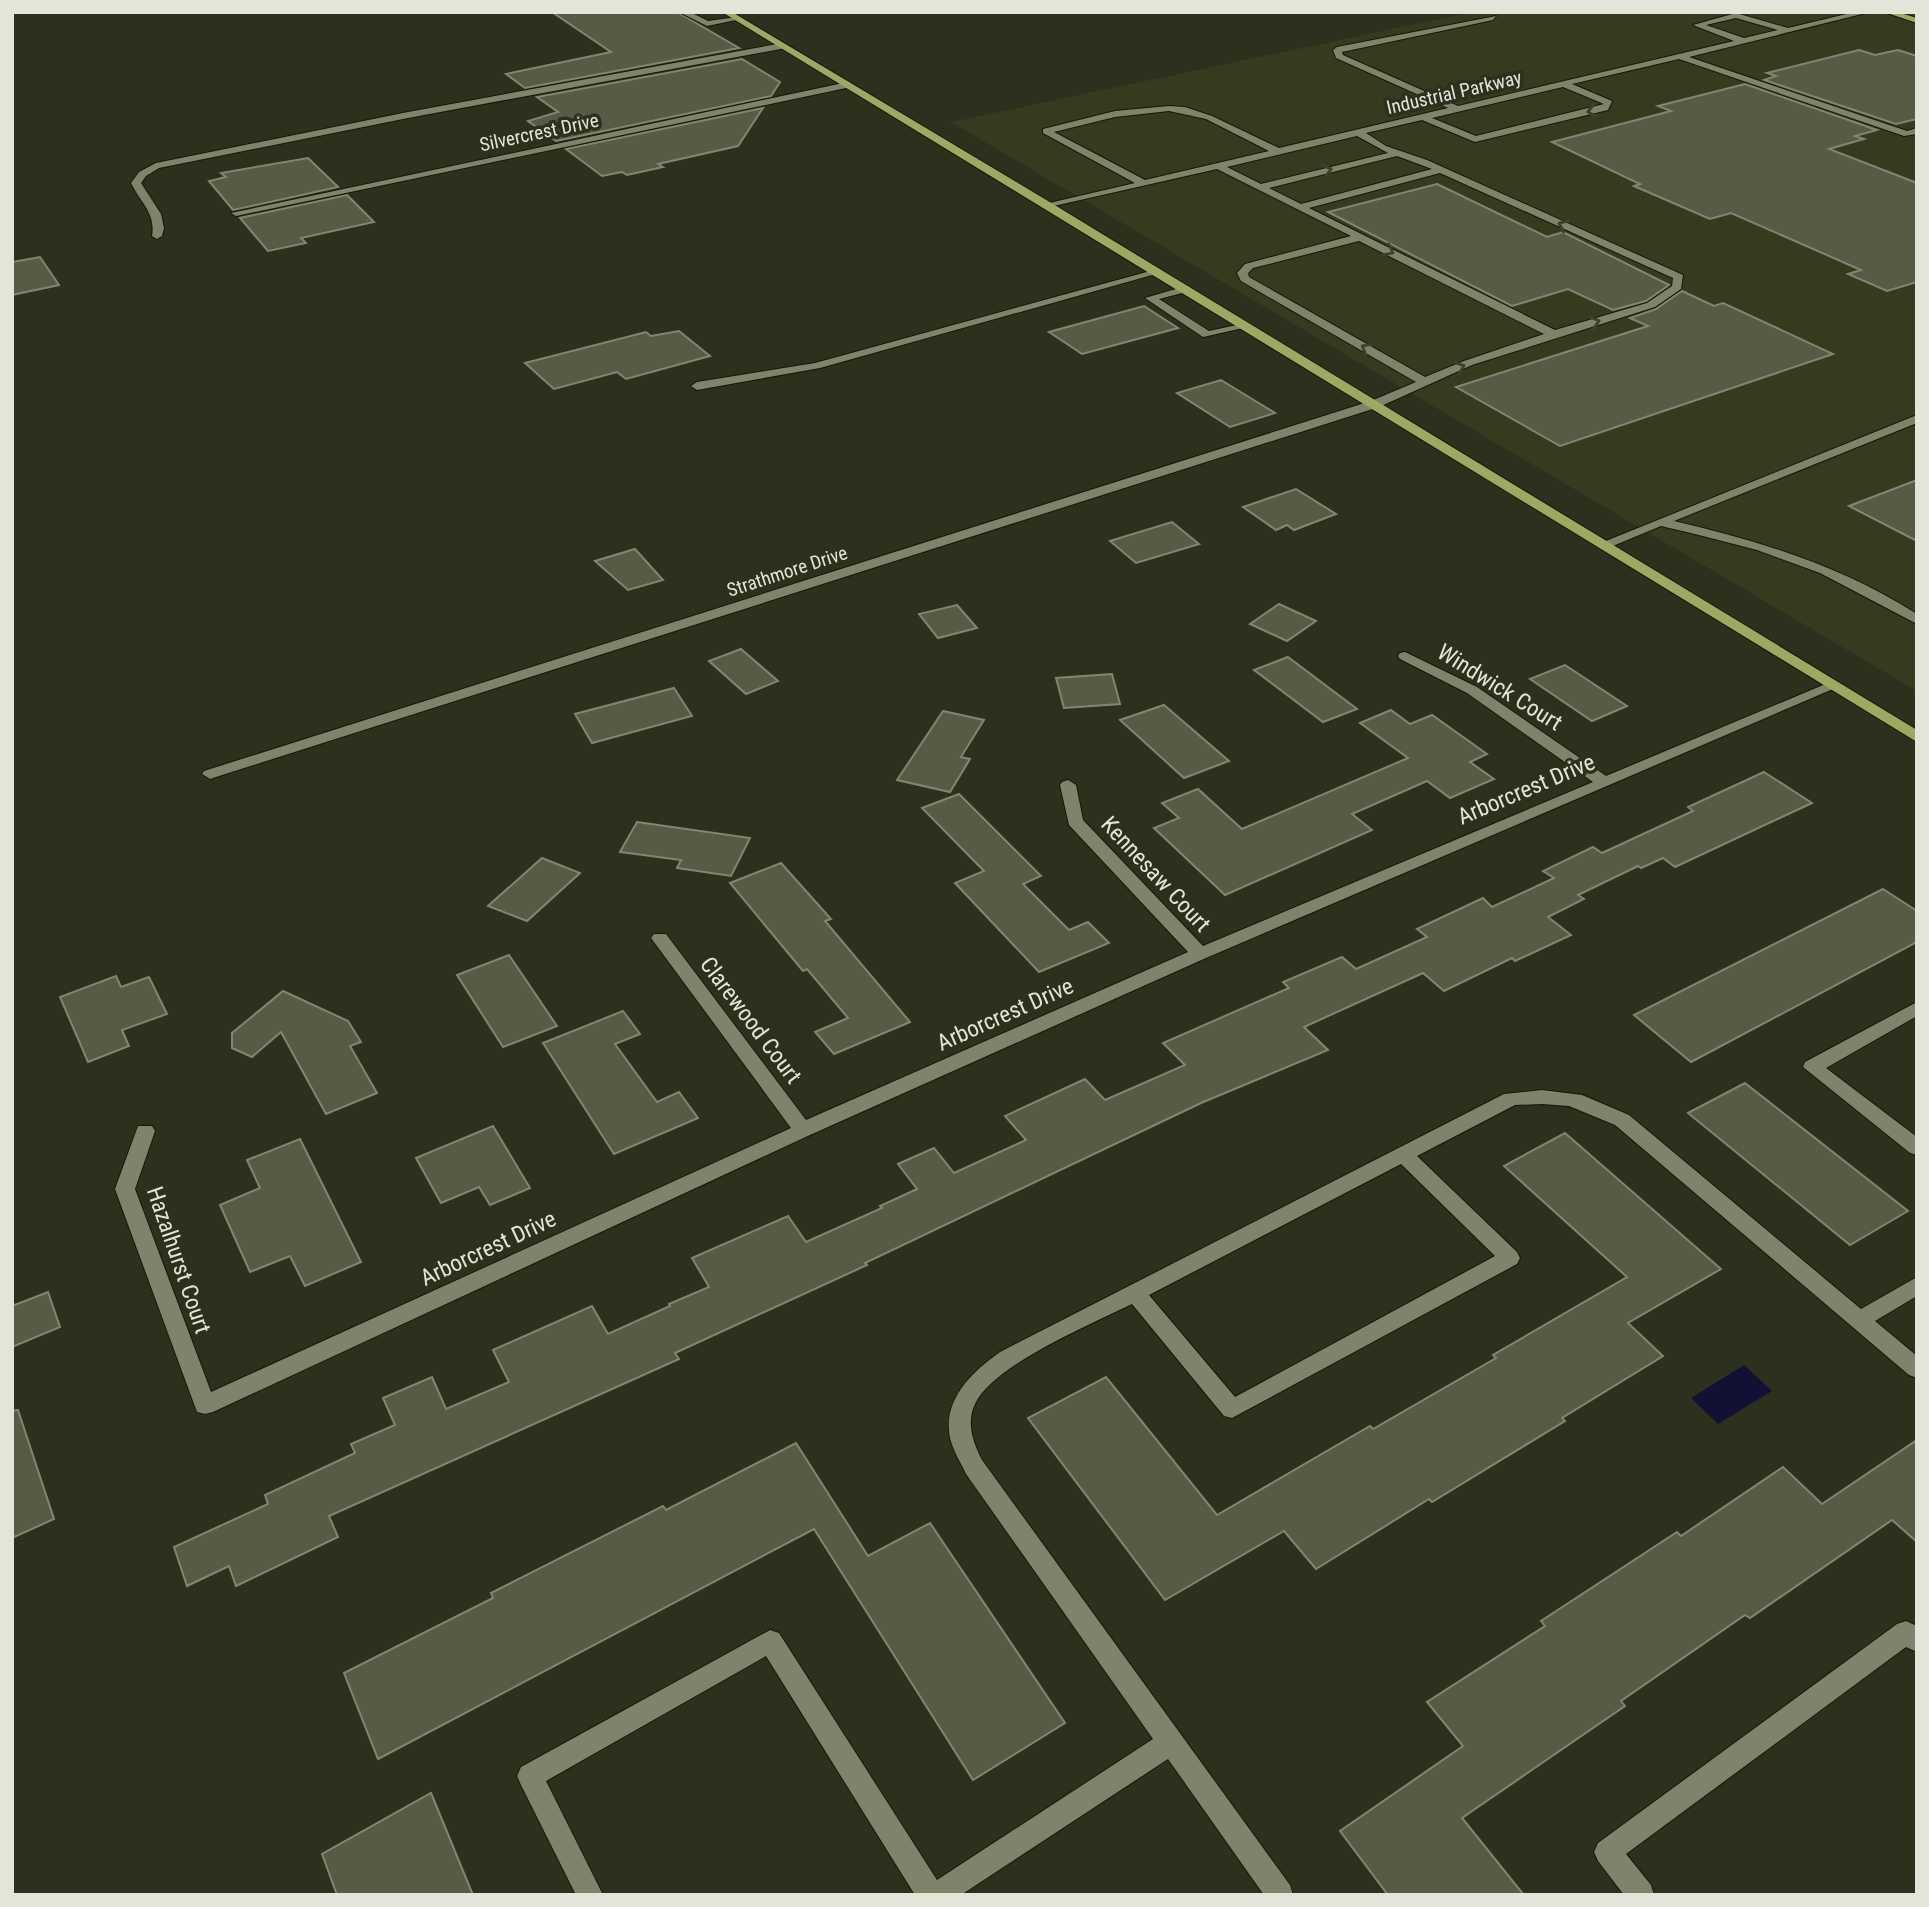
<svg xmlns="http://www.w3.org/2000/svg" width="1929" height="1907" font-family="'Roboto Condensed',sans-serif">
	<style>
		.built { fill: #363b20 }
		.water { fill: #111136 }
		.building { fill: #575b45; stroke: #828670; stroke-width: 2 }
		.lines { fill: none; stroke-linecap: round; stroke-linejoin: round }
		.minor-casing { stroke: #151805; stroke-width: 2 }
		.major-casing { stroke: #151805; stroke-width: 2 }
		.minor { fill: #7e836c; fill-rule: evenodd }
		.major { fill: #9da862; fill-rule: evenodd }
		.oneway { stroke: #3d412c }
		.labels { text-anchor: middle; stroke-width: 7; stroke-linejoin: round; paint-order: stroke }
		.far-street-label { font-size: 19px; fill: #e3e5d9; stroke: #2d301c }
		.street-label { font-size: 23px; fill: #e3e5d9; stroke: #2d301c }
	</style>
	<rect width="100%" height="100%" fill="#2d301c"/>
	<!-- built -->
	<polygon class="built" points="1473,12 1917,12 1917,691 951,122"/>
	<!-- water -->
	<polygon class="water" points="1744,1365 1772,1391 1718,1424 1691,1398"/>
	<!-- building -->
	<g class="building">
		<polygon points="552,12 677,12 739,48 525,88 506,74 611,52"/>
		<polygon points="1859,50 1875,55 1898,50 1917,56 1917,119 1896,124 1764,80 1776,76 1767,73"/>
		<polygon points="742,59 780,82 771,96 556,141 528,121 558,112 537,97"/>
		<polygon points="1745,84 1877,130 1855,136 1864,139 1829,149 1917,183 1917,282 1887,291 1848,274 1861,270 1731,213 1710,219 1634,186 1640,184 1552,142 1671,111 1658,106"/>
		<polygon points="763,108 738,146 658,164 663,167 627,175 622,172 602,176 566,149"/>
		<polygon points="308,158 338,187 233,210 209,181 226,177 221,173"/>
		<polygon points="1437,184 1547,237 1563,232 1669,285 1646,301 1613,310 1568,289 1512,306 1328,212"/>
		<polygon points="347,195 374,222 301,238 306,243 268,251 240,218"/>
		<polygon points="40,257 59,285 12,295 12,262"/>
		<polygon points="1682,291 1714,306 1723,303 1833,354 1560,446 1456,387 1648,326 1630,318 1656,309"/>
		<polygon points="1144,306 1178,328 1082,354 1049,332"/>
		<polygon points="679,331 710,356 626,379 617,372 554,389 525,363 646,332 651,336"/>
		<polygon points="1221,380 1275,413 1230,427 1177,393"/>
		<polygon points="1917,480 1917,541 1849,506"/>
		<polygon points="1296,489 1336,514 1294,530 1287,525 1276,530 1243,507"/>
		<polygon points="1172,522 1199,544 1136,563 1110,541"/>
		<polygon points="635,549 663,580 628,590 595,561"/>
		<polygon points="1279,604 1316,621 1287,641 1250,624"/>
		<polygon points="957,605 977,628 938,638 919,614"/>
		<polygon points="741,649 778,681 746,694 709,661"/>
		<polygon points="1288,657 1357,709 1323,722 1254,670"/>
		<polygon points="1565,665 1627,706 1592,721 1530,679"/>
		<polygon points="1112,674 1120,704 1064,708 1056,678"/>
		<polygon points="674,688 692,716 592,743 575,714"/>
		<polygon points="1164,705 1229,761 1184,778 1120,720"/>
		<polygon points="1391,710 1410,724 1432,715 1487,754 1470,762 1494,779 1450,798 1427,781 1352,814 1372,830 1225,895 1154,828 1179,818 1162,803 1198,789 1242,829 1408,758 1360,723"/>
		<polygon points="943,711 984,720 961,757 970,759 950,792 897,780"/>
		<polygon points="1764,772 1812,803 1675,867 1663,858 1641,868 1638,866 1578,895 1584,899 1548,917 1571,935 1515,961 1512,958 1444,991 1423,973 1304,1027 1328,1050 1201,1103 865,1263 867,1265 675,1353 679,1359 329,1516 338,1537 236,1586 229,1566 187,1586 174,1547 268,1504 265,1495 355,1453 351,1444 395,1425 383,1398 432,1377 446,1409 509,1382 493,1350 592,1306 608,1334 670,1306 669,1304 709,1287 692,1258 788,1216 806,1242 882,1208 880,1206 917,1189 898,1164 934,1148 954,1173 1026,1140 1005,1116 1085,1079 1105,1100 1185,1065 1163,1043 1289,988 1283,982 1342,957 1356,969 1427,937 1417,929 1483,898 1492,907 1554,878 1543,871 1593,847 1602,853 1693,811 1688,807"/>
		<polygon points="959,794 1041,876 1023,884 1069,930 1088,922 1109,943 1039,972 955,883 984,871 922,808"/>
		<polygon points="637,822 750,838 731,876 677,868 681,860 620,852"/>
		<polygon points="542,858 580,873 527,921 488,906"/>
		<polygon points="781,863 831,919 825,921 910,1022 834,1054 815,1032 848,1018 807,969 803,971 730,883"/>
		<polygon points="1883,889 1917,911 1917,942 1691,1062 1634,1015"/>
		<polygon points="509,955 557,1026 503,1047 457,975"/>
		<polygon points="116,976 121,987 149,977 167,1014 122,1030 129,1046 88,1062 60,997"/>
		<polygon points="283,991 348,1021 361,1042 350,1046 377,1093 326,1114 281,1032 252,1057 232,1048 232,1033"/>
		<polygon points="623,1011 640,1034 615,1044 657,1102 679,1092 698,1118 614,1154 543,1043"/>
		<polygon points="1745,1083 1908,1211 1850,1245 1688,1113"/>
		<polygon points="493,1126 530,1188 490,1205 479,1187 441,1203 416,1158"/>
		<polygon points="1565,1133 1721,1269 1628,1323 1663,1356 1562,1418 1565,1421 1432,1502 1429,1499 1316,1569 1284,1531 1165,1600 1028,1418 1106,1377 1217,1515 1370,1426 1373,1429 1496,1358 1493,1355 1627,1277 1504,1166"/>
		<polygon points="300,1139 361,1262 305,1286 290,1256 250,1272 220,1205 260,1188 247,1160"/>
		<polygon points="48,1292 60,1327 12,1347 12,1306"/>
		<polygon points="18,1410 54,1519 12,1538 12,1411"/>
		<polygon points="1917,1440 1917,1542 1892,1520 1750,1618 1745,1615 1621,1701 1625,1706 1462,1818 1524,1895 1388,1895 1340,1831 1463,1746 1427,1702 1545,1626 1541,1621 1677,1532 1681,1536 1783,1467 1822,1504"/>
		<polygon points="796,1443 868,1556 930,1523 1065,1723 973,1780 814,1529 378,1759 344,1673 493,1598 491,1593 663,1506 666,1510"/>
		<polygon points="431,1793 473,1895 337,1895 322,1854"/>
	</g>
	<g class="lines">
		<!-- minor casing -->
		<g class="minor-casing">
			<g id="minor">
				<polygon points="679,12 690,12 708,21 737,17 741,19 707,26"/>
				<path d="M1855,12H1870L1689,57L1907,131L1917,128V134L1904,136L1679,59L1572,84L1612,101L1608,110L1475,142L1422,120L1366,133L1386,146L1427,160L1683,275L1681,289L1655,307L1472,365L1379,407L216,777L210,779L202,774L204,771L1371,401L1416,382L1241,281L1237,273L1245,264L1351,236L1217,169L1045,208V204L1135,183L1043,133V129L1115,111L1169,106L1185,107L1212,116L1279,148L1448,108L1336,58L1333,50L1337,47L1496,16L1493,20L1342,52L1343,55L1458,106L1734,41L1693,25L1736,13L1788,28ZM1736,18L1778,30L1744,38L1706,25ZM1563,87L1604,104L1476,136L1432,118ZM1169,111L1206,119L1269,151L1145,180L1054,132L1115,117ZM1357,136L1388,153L1261,184L1227,167ZM1397,156L1432,169L1301,204L1269,188ZM1440,173L1673,278L1672,286L1647,303L1555,330L1309,208ZM1359,241L1544,334L1464,361L1425,377L1249,277L1248,273L1253,268Z"/>
				<path d="M783,43L786,48L408,118L159,168L146,176L141,183L161,214L164,228L162,236L157,239L152,236C156,213 140,202 131,183L139,172L156,163L408,112Z"/>
				<polygon points="848,82 851,83 851,87 236,216 231,213"/>
				<polygon points="1154,270 1163,272 820,368 697,390 691,386 697,382 815,363"/>
				<polygon points="1186,286 1190,287 1190,291 1159,299 1209,331 1246,323 1252,326 1203,337 1145,298"/>
				<path d="M1917,415V423L1674,521C1760,541 1841,566 1917,614V624L1820,573L1757,550L1695,534L1661,526L1608,548L1603,549L1596,545Z"/>
				<polygon points="1405,652 1477,687 1606,776 1828,683 1833,682 1840,686 1206,958 810,1135 213,1412 205,1414 197,1412 115,1189 138,1126 152,1126 155,1131 135,1189 211,1392 791,1128 654,942 651,938 654,934 666,934 806,1120 1188,952 1069,825 1060,785 1062,782 1068,780 1076,785 1083,820 1203,946 1593,782 1467,693 1400,659 1398,656 1400,653"/>
				<polygon points="1917,1002 1917,1016 1826,1068 1917,1137 1917,1155 1910,1153 1803,1067 1805,1062"/>
				<path d="M1542,1090L1582,1095L1629,1115L1861,1309L1917,1277V1296L1875,1321L1917,1356V1378L1909,1375L1615,1125L1569,1106L1542,1104L1515,1105L1417,1156L1517,1252L1520,1258L1517,1264L1232,1418L1224,1416L1132,1304C1092,1324 993,1365 975,1404C966,1423 973,1442 982,1460L1290,1885L1293,1895H1264L1168,1759L961,1895H915L766,1656L546,1781L603,1895H576L521,1785L517,1776L521,1767L770,1630L779,1633L937,1880L1153,1739L966,1474C961,1463 953,1451 950,1438C942,1400 972,1372 1000,1352L1504,1094ZM1401,1164L1495,1256L1235,1397L1149,1295Z"/>
				<polygon points="1906,1621 1917,1626 1917,1652 1906,1647 1626,1854 1651,1885 1654,1895 1624,1895 1598,1861 1594,1852 1598,1843 1897,1624"/>
			</g>
		</g>
		<!-- major casing -->
		<g class="major-casing">
			<g id="major">
				<polygon points="722,12 732,12 1053,204 1917,730 1917,742"/>
				<polygon points="1884,12 1897,12 1917,18 1917,23"/>
			</g>
		</g>
		<!-- minor -->
		<use href="#minor" class="minor"/>
		<!-- major -->
		<use href="#major" class="major"/>
	</g>
	<!-- one-way arrows -->
	<defs><path id="oneway-chevron" d="M-2-3.5L2.5 0L-2 3.5" fill="none" stroke-width="1.6" stroke-linecap="round" stroke-linejoin="round" transform="scale(1.75)"/></defs>
	<g class="oneway">
		<use href="#oneway-chevron" transform="translate(1592 111) rotate(167)"/>
		<use href="#oneway-chevron" transform="translate(1327 170) rotate(-14)"/>
		<use href="#oneway-chevron" transform="translate(1563 225) rotate(-156)"/>
		<use href="#oneway-chevron" transform="translate(1389 251) rotate(27)"/>
		<use href="#oneway-chevron" transform="translate(1595 322) rotate(-17)"/>
		<use href="#oneway-chevron" transform="translate(1366 348) rotate(-150)"/>
		<use href="#oneway-chevron" transform="translate(1460 367) rotate(-23)"/>
	</g>
	<g class="labels">
		<!-- far-street labels -->
		<g class="far-street-label">
			<text transform="translate(1454 92) rotate(-13)" y="7">Industrial Parkway</text>
			<text transform="translate(539 132) rotate(-12)" y="7">Silvercrest Drive</text>
			<text transform="translate(787 571) rotate(-18)" y="7">Strathmore Drive</text>
		</g>
		<!-- street labels -->
		<g class="street-label">
			<text transform="translate(1500 687) rotate(32)" y="8">Windwick Court</text>
			<text transform="translate(1526 789) rotate(-23)" y="8">Arborcrest Drive</text>
			<text transform="translate(1156 874) rotate(47)" y="8">Kennesaw Court</text>
			<text transform="translate(1005 1014) rotate(-24)" y="8">Arborcrest Drive</text>
			<text transform="translate(751 1020) rotate(53)" y="8">Clarewood Court</text>
			<text transform="translate(488 1248) rotate(-25)" y="8">Arborcrest Drive</text>
			<text transform="translate(179 1260) rotate(71)" y="8">Hazalhurst Court</text>
		</g>
	</g>
	<!-- border -->
	<rect width="1929" height="1907" fill="none" stroke="#e3e5d9" stroke-width="28"/>
</svg>
